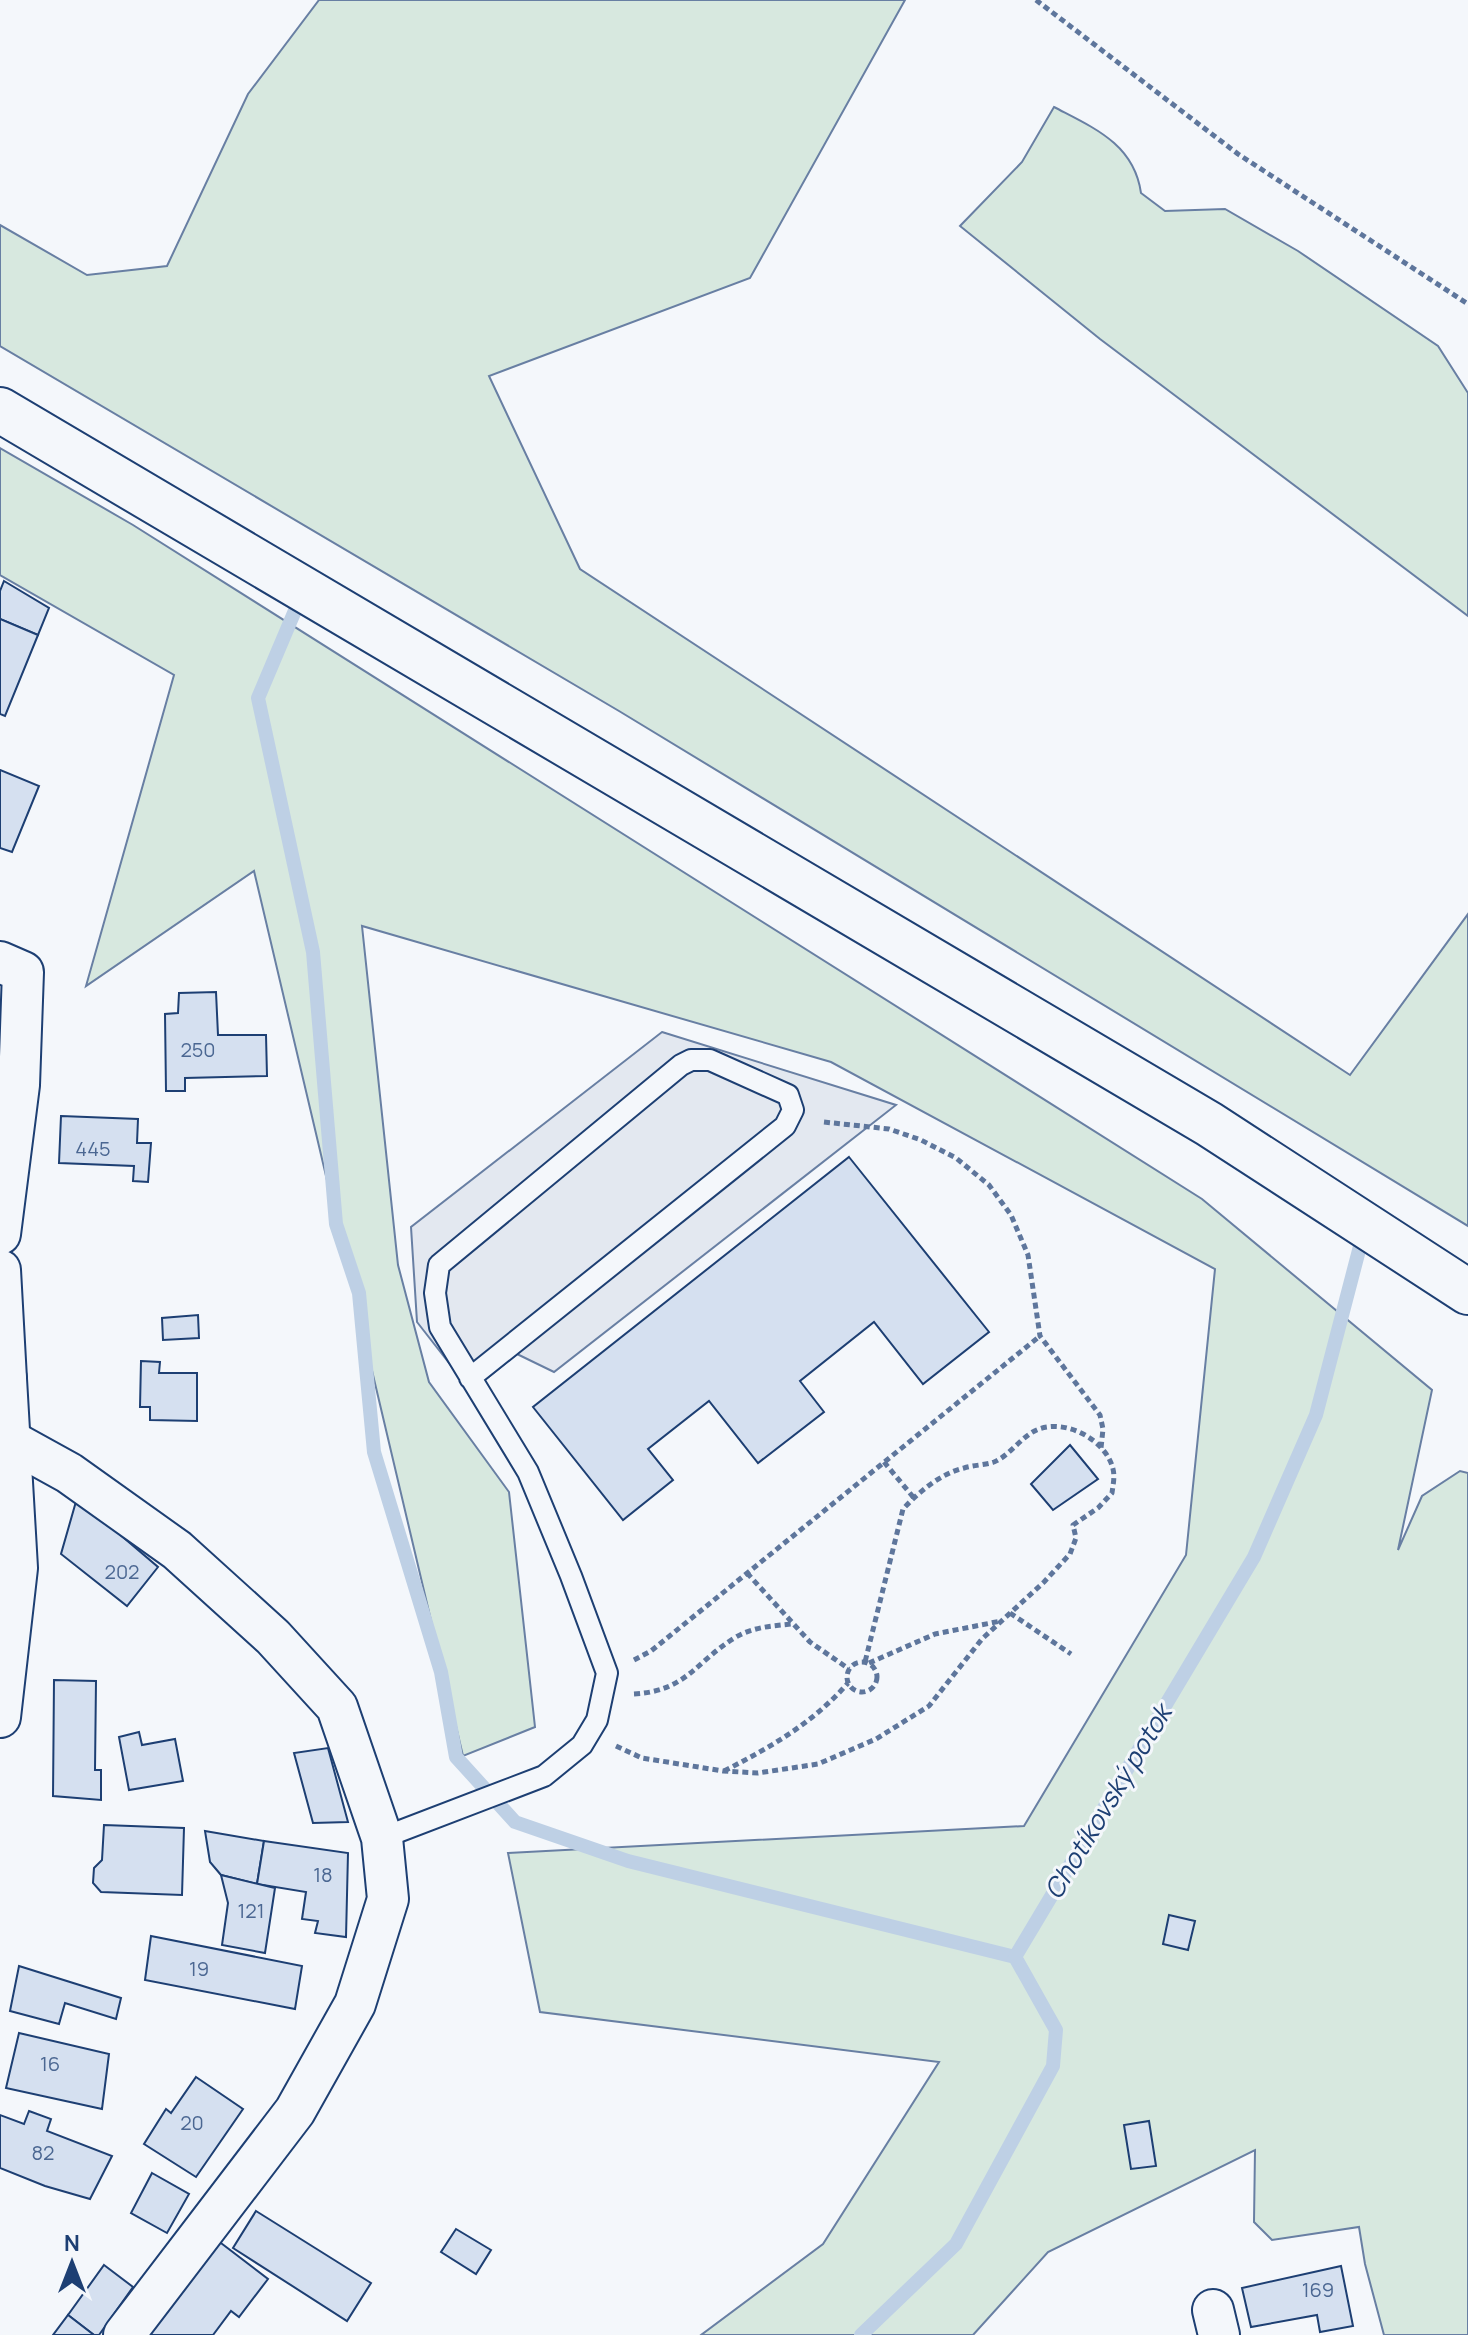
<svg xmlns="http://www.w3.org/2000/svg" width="1468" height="2335" font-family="Manrope,sans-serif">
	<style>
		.green { fill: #d7e8df; stroke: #687fa3; stroke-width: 2 }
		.parking { fill: #e3e8f0; stroke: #687fa3; stroke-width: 2 }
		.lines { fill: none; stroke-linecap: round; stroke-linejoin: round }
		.stream { stroke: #bed0e5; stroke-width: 14 }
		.building { fill: #d5e0f0; stroke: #1d3f73; stroke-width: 2 }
		.service-casing { stroke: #1d3f73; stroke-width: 24 }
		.minor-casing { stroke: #1d3f73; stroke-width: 44 }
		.primary-casing { stroke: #1d3f73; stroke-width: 48 }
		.path { stroke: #5e769c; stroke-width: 5; stroke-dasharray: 6 4; stroke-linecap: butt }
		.service { stroke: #f4f7fb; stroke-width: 20 }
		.minor { stroke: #f4f7fb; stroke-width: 40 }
		.primary { stroke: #f4f7fb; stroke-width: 44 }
		.labels { text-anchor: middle; stroke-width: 6; stroke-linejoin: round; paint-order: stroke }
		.number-label { font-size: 20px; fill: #4b6792 }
		.water-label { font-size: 26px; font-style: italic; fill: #1d3f73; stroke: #f4f7fb }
	</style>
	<rect width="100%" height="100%" fill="#f4f7fb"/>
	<!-- green -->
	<g class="green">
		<polygon points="319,0 905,0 750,278 489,376 580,569 1350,1075 1468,914 1468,1226 619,711 0,346 0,225 87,275 167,266 248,94"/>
		<path d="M1054,107C1094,128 1134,144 1141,193L1165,211L1225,209L1298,251L1438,346L1468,393V616L1100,339L960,226L1022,162Z"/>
		<polygon points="0,448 133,525 1202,1199 1432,1390 1398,1550 1422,1496 1460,1471 1468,1473 1468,2335 1384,2335 1365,2264 1359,2227 1272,2240 1254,2222 1255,2150 1048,2252 973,2335 701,2335 823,2244 939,2062 540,2012 508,1853 1024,1826 1186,1555 1215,1269 831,1062 362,926 398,1265 429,1382 509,1492 535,1727 463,1756 254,871 86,986 174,675 0,575"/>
	</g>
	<!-- parking -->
	<polygon class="parking" points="662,1032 896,1105 554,1372 517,1354 471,1391 417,1322 411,1227"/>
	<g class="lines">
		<!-- stream -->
		<g class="stream">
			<polyline points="302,594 258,698 313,952 336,1224 359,1293 374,1452 441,1672 456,1757 515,1822 628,1861 1015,1957"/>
			<polyline points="861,2335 956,2244 1053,2066 1056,2030 1015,1957 1254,1557 1316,1415 1364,1231"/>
		</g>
	</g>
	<!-- building -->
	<g class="building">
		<polygon points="4,581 49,608 38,635 0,619 0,591"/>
		<polygon points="0,619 38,635 5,716 0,714"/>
		<polygon points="0,770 39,786 12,852 0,848"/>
		<polygon points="216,992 218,1035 266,1035 267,1076 185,1078 185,1091 166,1091 165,1014 178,1013 179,993"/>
		<polygon points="61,1116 138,1119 137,1143 151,1143 148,1182 133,1181 134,1166 59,1163"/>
		<polygon points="849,1157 989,1332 923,1384 874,1322 800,1381 824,1412 758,1463 709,1401 648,1449 673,1480 623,1520 533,1407"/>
		<polygon points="198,1315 199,1338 163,1340 162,1318"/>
		<polygon points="141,1361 160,1362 159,1373 197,1373 197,1421 150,1420 150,1407 140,1407"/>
		<polygon points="1070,1445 1098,1479 1053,1510 1031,1484"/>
		<polygon points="77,1498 158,1567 127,1606 61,1554"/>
		<polygon points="54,1680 96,1681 95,1770 101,1770 101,1800 53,1796"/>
		<polygon points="139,1732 142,1745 175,1739 183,1781 129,1790 119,1737"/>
		<polygon points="328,1748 348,1822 313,1823 294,1753"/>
		<polygon points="104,1825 184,1828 182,1895 101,1892 93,1883 94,1868 102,1860"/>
		<polygon points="205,1831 264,1841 257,1884 221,1875 210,1862"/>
		<polygon points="264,1841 348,1853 346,1937 315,1933 318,1921 302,1919 306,1892 257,1884"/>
		<polygon points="221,1875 275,1888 265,1953 222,1945 228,1903"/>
		<polygon points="1169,1915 1195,1921 1188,1950 1163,1944"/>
		<polygon points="151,1936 302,1966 295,2009 145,1980"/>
		<polygon points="19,1966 121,1998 116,2019 65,2003 59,2024 10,2011"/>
		<polygon points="19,2033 109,2054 102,2109 6,2088"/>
		<polygon points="196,2077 243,2109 196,2177 144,2144 166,2109 171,2113"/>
		<polygon points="29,2111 51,2119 47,2131 112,2156 90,2199 45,2186 0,2168 0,2115 24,2124"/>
		<polygon points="1149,2121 1156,2166 1131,2169 1124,2125"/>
		<polygon points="152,2173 189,2194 167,2233 131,2213"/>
		<polygon points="256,2211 371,2283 347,2321 233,2248"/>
		<polygon points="456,2229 491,2250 476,2274 441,2252"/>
		<polygon points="217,2240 268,2279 239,2317 231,2311 213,2335 147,2335"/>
		<polygon points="104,2265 133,2287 99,2335 94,2335 68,2315"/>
		<polygon points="1341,2266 1353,2326 1320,2332 1317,2315 1251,2327 1242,2288"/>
		<polygon points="68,2315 94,2335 53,2335"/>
	</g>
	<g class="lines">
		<!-- service casing -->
		<g class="service-casing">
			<polyline id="service" points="382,1838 544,1776 582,1745 597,1720 607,1673 571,1576 528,1472 440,1327 435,1293 439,1265 681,1065 691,1060 710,1060 788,1095 793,1110 785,1126 470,1378"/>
		</g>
		<!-- minor casing -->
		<g class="minor-casing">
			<g id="minor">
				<polyline points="0,962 23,972 19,1085 0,1234"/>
				<polyline points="0,1270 6,1379"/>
				<polyline points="0,1375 6,1379 17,1568 0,1717"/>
				<polyline points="11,1441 69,1473 177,1550 273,1637 337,1707 382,1838 388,1899 355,2004 295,2111 124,2335"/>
				<polyline points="1213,2310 1219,2335"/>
			</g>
		</g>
		<!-- primary casing -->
		<g class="primary-casing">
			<polyline id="primary" points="0,410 1209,1124 1468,1292"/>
		</g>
		<!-- path -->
		<g class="path">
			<polyline points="1036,0 1238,154 1468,304"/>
			<polyline points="824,1122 889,1129 921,1140 956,1158 989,1185 1011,1215 1028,1255 1040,1336 1100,1415 1103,1429 1101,1448"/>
			<polyline points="884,1462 914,1498"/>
			<polyline points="747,1573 810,1642 849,1669"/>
			<polyline points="1010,1613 1071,1654"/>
			<polyline points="634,1660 651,1651 1040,1336"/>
			<circle cx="862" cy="1677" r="15"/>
			<polyline points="869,1663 935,1634 1001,1621"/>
			<path d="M634,1694C687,1691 696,1661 736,1637C753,1627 772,1626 791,1624"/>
			<path d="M616,1746L642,1758L723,1771L758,1773L818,1764L876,1739L929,1706L982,1639L1044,1582L1070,1554L1076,1538L1073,1525L1098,1508L1112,1493C1113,1485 1115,1477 1113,1469C1106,1440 1067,1419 1039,1429C1022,1435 1011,1455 994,1462C985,1465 974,1465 964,1468C940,1474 920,1491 903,1509L865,1662"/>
			<path d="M724,1771C771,1747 813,1723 848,1683"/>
		</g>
		<!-- service -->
		<use href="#service" class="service"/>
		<!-- minor -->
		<use href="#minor" class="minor"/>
		<!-- primary -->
		<use href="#primary" class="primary"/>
	</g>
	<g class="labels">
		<!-- number labels -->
		<g class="number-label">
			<text x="198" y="1057">250</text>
			<text x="93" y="1156">445</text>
			<text x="122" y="1579">202</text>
			<text x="323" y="1882">18</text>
			<text x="251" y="1918">121</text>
			<text x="199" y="1976">19</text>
			<text x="50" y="2071">16</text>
			<text x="192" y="2130">20</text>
			<text x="43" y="2160">82</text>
			<text x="1318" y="2297">169</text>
		</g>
		<!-- water labels -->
		<g class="water-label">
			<text transform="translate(1108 1802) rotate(-59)" y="9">Chotíkovský potok</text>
		</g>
	</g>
	<!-- north arrow -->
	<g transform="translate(72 2263)" stroke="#f4f7fb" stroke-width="6" paint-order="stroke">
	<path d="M0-6L14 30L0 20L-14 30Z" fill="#1d3f73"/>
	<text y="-12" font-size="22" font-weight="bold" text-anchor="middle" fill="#1d3f73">N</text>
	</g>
</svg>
